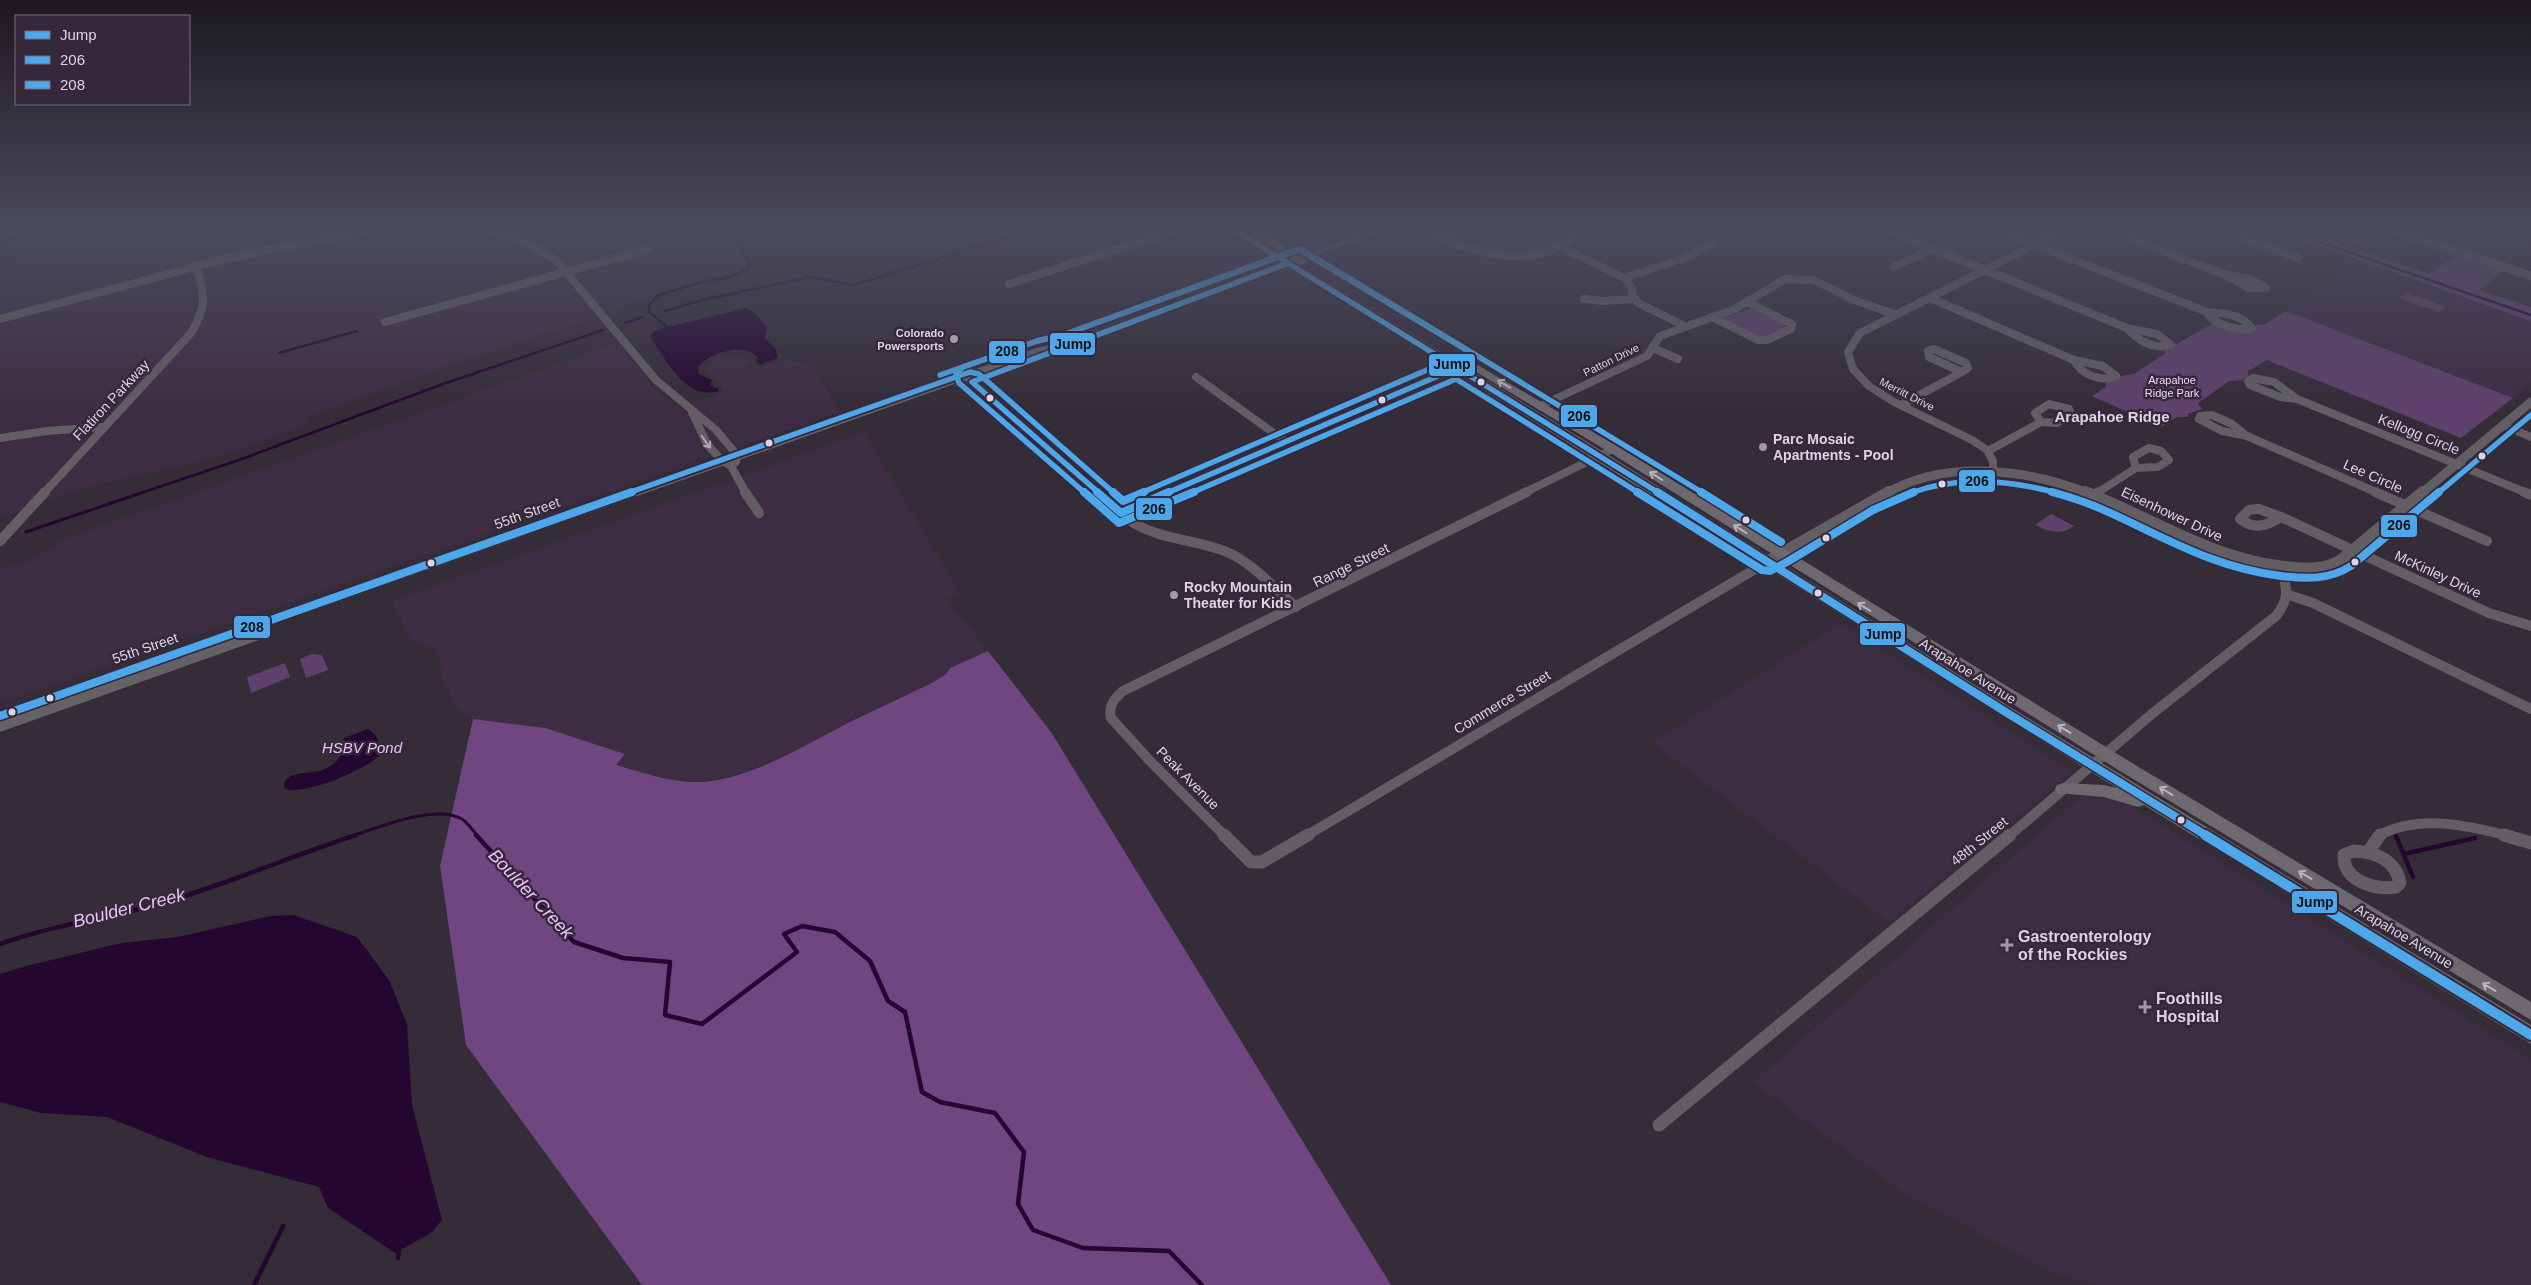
<svg xmlns="http://www.w3.org/2000/svg" width="2531" height="1285" font-family="Arial,sans-serif">
	<style>
		.built { fill: #3d2d43 }
		.green { fill: #60416d }
		.forest { fill: #6f4680 }
		.water { fill: #250631 }
		.lines { fill: none; stroke-linecap: round; stroke-linejoin: round }
		.stream-far2 { stroke: #250631; stroke-width: 2.5 }
		.stream-far1 { stroke: #250631; stroke-width: 3 }
		.stream { stroke: #250631; stroke-width: 4.5 }
		.minor-far2 { stroke: #625e64; stroke-width: 8 }
		.minor-far1 { stroke: #625e64; stroke-width: 10 }
		.minor { stroke: #625e64; stroke-width: 13 }
		.tertiary-far1 { stroke: #625e64; stroke-width: 9 }
		.tertiary { stroke: #625e64; stroke-width: 12 }
		.secondary { fill: #656267; fill-rule: evenodd }
		.primary { fill: #6d696e; fill-rule: evenodd }
		.bus-1-far2-casing { stroke: #35283b; stroke-width: 9 }
		.bus-1-far1-casing { stroke: #35283b; stroke-width: 11 }
		.bus-1-casing { stroke: #35283b; stroke-width: 14 }
		.bus-2-far1-casing { stroke: #35283b; stroke-width: 9 }
		.bus-2-casing { stroke: #35283b; stroke-width: 11 }
		.bus-3-far1-casing { stroke: #35283b; stroke-width: 9 }
		.bus-3-casing { stroke: #35283b; stroke-width: 11 }
		.bus-1-far2 { stroke: #4da8eb; stroke-width: 5.5 }
		.bus-1-far1 { stroke: #4da8eb; stroke-width: 8 }
		.bus-1 { stroke: #4da8eb; stroke-width: 10 }
		.bus-2-far1 { stroke: #4da8eb; stroke-width: 5.5 }
		.bus-2 { stroke: #4da8eb; stroke-width: 8 }
		.bus-3-far1 { stroke: #4da8eb; stroke-width: 5.5 }
		.bus-3 { stroke: #4da8eb; stroke-width: 8 }
		.oneway { stroke: #bbb5be }
		.oneway2 { stroke: #aca5af }
		.poi-dot { fill: #a29aa6; stroke: #35283b; stroke-width: 2 }
		.bus-dot { fill: #ddd5e1; stroke: #35283b; stroke-width: 2 }
		.labels { text-anchor: middle; stroke-width: 5; stroke-linejoin: round; paint-order: stroke }
		.far-poi-label { font-size: 11px; font-weight: bold; fill: #ddd5e1; stroke: #35283b; text-anchor: end }
		.far-street-label { font-size: 11px; fill: #ddd5e1; stroke: #35283b }
		.far-park-label { font-size: 11px; fill: #f1d8fd; stroke: #35283b }
		.street-label { font-size: 14px; fill: #ddd5e1; stroke: #35283b }
		.poi-label { font-size: 14px; font-weight: bold; fill: #ddd5e1; stroke: #35283b; text-anchor: start }
		.neighbourhood-label { font-size: 15px; font-weight: bold; fill: #ddd5e1; stroke: #35283b }
		.water-label { font-size: 15px; font-style: italic; fill: #e8c2f9; stroke: #35283b }
		.near-poi-label { font-size: 16px; font-weight: bold; fill: #ddd5e1; stroke: #35283b; text-anchor: start }
		.near-water-label { font-size: 18px; font-style: italic; fill: #e8c2f9; stroke: #35283b }
		.line-badge { stroke: #35283b; stroke-width: 2 }
		.pale-badge-label { font-size: 14px; text-anchor: middle; font-weight: bold; fill: #111 }
	</style>
	<rect width="100%" height="100%" fill="#342c37"/>
	<!-- built -->
	<g class="built">
		<polygon points="107,231 715,231 728,240 743,266 739,271 708,280 687,282 635,303 419,376 309,417 304,426 221,456 71,491 0,519 0,261"/>
		<polygon points="884,231 1012,231 918,261"/>
		<polygon points="2362,261 2531,321 2531,382 2513,398 2286,311"/>
		<polygon points="617,343 652,387 678,408 722,393 723,388 705,370 717,356 750,358 745,368 752,371 785,359 814,366 839,412 0,703 0,568 28,562 65,539"/>
		<polygon points="864,432 960,593 947,599 988,651 950,668 946,674 932,683 784,756 740,774 699,782 666,779 616,765 625,755 473,719 458,710 439,671 442,669 442,663 434,649 418,644 410,638 392,601"/>
		<polygon points="1840,623 2073,772 1889,922 1652,743"/>
		<polygon points="2097,783 2531,1059 2531,1285 2096,1285 2054,1273 1905,1194 1753,1082"/>
	</g>
	<!-- green -->
	<g class="green">
		<polygon points="2277,231 2306,231 2429,274 2457,255 2505,271 2479,290 2531,307 2531,321"/>
		<polygon points="2312,231 2347,231 2364,238 2353,245"/>
		<polygon points="2407,293 2446,307 2439,312 2399,298"/>
		<polygon points="1753,308 1784,323 1785,328 1761,338 1719,319"/>
		<polygon points="2286,311 2513,398 2461,438 2267,360 2248,371 2248,376 2242,380 2229,381 2198,403 2202,409 2188,414 2188,417 2177,417 2161,427 2092,396 2106,387 2106,381 2115,380 2120,376 2134,374 2165,354 2165,349 2175,345 2213,323 2249,332 2256,329 2256,325 2265,324"/>
		<path d="M2051,514L2074,526C2061,536 2047,531 2035,525Z"/>
		<polygon points="312,654 322,655 328,670 306,678 300,659"/>
		<polygon points="285,663 290,677 251,693 247,677"/>
	</g>
	<!-- forest -->
	<path class="forest" d="M988,651L1051,732L1391,1285H642L466,1045L440,866L473,719L545,728L625,754L616,765C642,772 670,783 698,782C751,780 806,744 852,721C879,708 905,696 932,683L946,674L950,668Z"/>
	<!-- water -->
	<g class="water">
		<path d="M746,308L754,312L767,328L765,338L776,349L778,358L760,365L756,362L758,358C746,341 708,353 698,367L699,374L712,380L710,385L715,388H719V391C685,401 667,360 650,337L653,332L663,328Z"/>
		<path d="M368,729C378,734 380,745 380,755C366,770 303,796 284,789L285,781C297,765 327,784 345,749L344,738Z"/>
		<polygon points="294,915 357,937 389,980 407,1024 412,1105 442,1220 431,1233 395,1253 328,1208 319,1187 207,1157 107,1117 41,1113 0,1102 0,974 26,966 122,943 178,937 270,916"/>
	</g>
	<g class="lines">
		<!-- stream-far2 -->
		<g class="stream-far2">
			<polyline points="2287,231 2531,315"/>
			<polyline points="0,242 39,231"/>
			<polyline points="665,311 702,300 809,277 854,285 1028,231"/>
			<polyline points="625,323 643,317"/>
			<polyline points="667,327 649,312 649,306 657,296 695,284 729,277 748,269 749,263 734,238 724,231"/>
			<polyline points="279,353 357,331"/>
			<polyline points="141,493 239,460 443,384 603,330"/>
		</g>
		<!-- stream-far1 -->
		<g class="stream-far1">
			<polyline points="26,532 144,492"/>
			<path d="M352,836C380,827 435,804 462,819C467,822 473,831 478,836"/>
		</g>
		<!-- stream -->
		<g class="stream">
			<polyline points="476,835 574,942 623,958 670,962 665,1015 702,1024 797,952 784,934 802,926 835,932 870,961 888,1001 905,1012 922,1092 940,1102 995,1113 1024,1152 1018,1204 1033,1230 1083,1248 1169,1251 1202,1285"/>
			<polyline points="2396,836 2413,877"/>
			<polyline points="2404,854 2475,838"/>
			<path d="M0,944C53,925 108,918 162,903C228,884 291,856 356,835"/>
			<polyline points="398,1258 399,1249"/>
			<polyline points="254,1285 283,1226"/>
		</g>
		<!-- minor-far2 -->
		<g class="minor-far2">
			<polyline points="487,231 523,241 556,260 656,380 716,430 737,455 736,462 731,466"/>
			<path d="M1427,231C1464,252 1546,275 1575,231"/>
			<polyline points="1890,231 2127,328"/>
			<polyline points="2000,231 2210,313"/>
			<polyline points="2111,231 2223,274"/>
			<polyline points="2222,231 2298,258"/>
			<polyline points="1443,240 1465,231"/>
			<polyline points="1560,247 1624,278 1632,288 1632,294 1638,303 1685,326"/>
			<polyline points="1894,267 1933,249"/>
			<polygon points="2223,274 2250,279 2266,288 2249,288"/>
			<polyline points="1624,278 1684,258 1715,243"/>
			<polyline points="1009,284 1173,231"/>
			<polyline points="1930,298 2074,360"/>
			<polyline points="1584,299 1603,301 1634,299"/>
			<path d="M2210,313C2224,312 2243,316 2252,328C2237,332 2220,325 2209,316Z"/>
			<polyline points="1712,317 1758,340 1767,340 1791,329 1792,324 1747,302"/>
			<polyline points="0,319 229,258 368,231"/>
			<polyline points="385,322 649,249"/>
			<path d="M2127,328L2157,334L2171,345C2154,350 2138,341 2127,328Z"/>
			<polyline points="1653,348 1678,359"/>
			<polygon points="1934,349 1966,363 1968,368 1962,372 1929,357 1928,351"/>
			<path d="M2074,360L2103,366L2116,376C2102,383 2080,374 2074,360Z"/>
			<polyline points="966,376 1099,493"/>
			<polyline points="1196,377 1286,442"/>
			<polygon points="2253,378 2274,382 2297,399 2280,397 2250,385 2248,381"/>
			<polyline points="2297,399 2527,493"/>
			<polygon points="2049,404 2069,409 2071,414 2057,423 2041,422 2035,413"/>
			<polyline points="1901,405 1962,372"/>
			<polyline points="1540,406 1647,356 1660,336 1735,309 1785,279 1814,280 1854,300 1897,315"/>
			<polyline points="692,412 707,444 722,461 731,466 746,493"/>
			<polygon points="2212,415 2232,424 2247,436 2222,431 2199,419 2200,416"/>
			<polyline points="2503,425 2531,437"/>
			<polyline points="2247,436 2378,493"/>
			<polyline points="0,438 47,431 104,427"/>
			<polygon points="2149,448 2161,451 2169,460 2158,467 2136,468 2133,457"/>
			<polyline points="1988,451 2041,422"/>
			<polyline points="1993,472 1993,461 1987,450 1972,440 1894,402 1869,386 1853,369 1848,352 1860,333 2062,231"/>
			<path d="M44,493L192,332C207,305 206,293 195,265"/>
			<polyline points="1167,493 1468,363"/>
			<polyline points="1524,493 1613,449"/>
			<polyline points="2097,493 2136,468"/>
		</g>
		<!-- minor-far1 -->
		<g class="minor-far1">
			<polyline points="745,492 759,513"/>
			<path d="M1097,492C1108,501 1118,512 1129,520C1158,540 1196,539 1227,552C1254,564 1274,588 1296,607"/>
			<polyline points="2375,492 2487,541"/>
			<polyline points="2524,492 2531,495"/>
			<polyline points="2094,495 2099,492"/>
			<path d="M2256,509H2259L2281,517C2267,526 2254,530 2240,519L2249,510Z"/>
			<polyline points="1121,513 1169,492"/>
			<polyline points="2281,517 2489,613 2531,626"/>
			<polyline points="0,541 45,492"/>
			<polyline points="2289,595 2313,603 2531,709"/>
			<path d="M1225,836L1151,762L1111,718C1108,706 1114,699 1123,691L1527,492"/>
			<polyline points="1306,836 1767,562"/>
			<path d="M2009,836L2153,713L2276,616C2290,599 2287,587 2281,567"/>
			<path d="M2378,836C2418,814 2466,825 2509,836"/>
		</g>
		<!-- minor -->
		<g class="minor">
			<polyline points="1224,835 1251,862 1262,862 1308,835"/>
			<polyline points="2504,835 2531,843"/>
			<path d="M2354,851C2375,852 2396,860 2400,883L2396,887C2374,890 2343,881 2344,855Z"/>
			<polyline points="2368,852 2380,835"/>
			<polyline points="1659,1125 2010,835"/>
		</g>
		<!-- tertiary-far1 -->
		<g class="tertiary-far1">
			<polyline points="2395,231 2531,276"/>
			<path d="M1887,493C1946,459 2026,469 2088,493"/>
			<polyline points="2422,493 2531,402"/>
		</g>
		<!-- tertiary -->
		<g class="tertiary">
			<path d="M2085,492C2153,519 2209,558 2284,567C2303,569 2323,571 2340,561L2423,492"/>
			<polyline points="1767,562 1889,492"/>
		</g>
		<!-- secondary -->
		<g class="secondary">
			<polygon points="1369,231 1382,231 1070,347 1042,353 0,721 0,711 1036,348 1064,342"/>
			<polygon points="254,632 259,634 261,637 259,640 0,732 0,721"/>
		</g>
		<!-- primary -->
		<g class="primary">
			<polygon points="1231,231 1244,231 1605,453 2010,707 2531,1025 2531,1044 2144,805 2138,807 2104,797 2057,793 2055,789 2057,785 2063,783 2104,785 2117,788"/>
			<polygon points="1250,231 1262,231 1307,262 1302,265 1298,264"/>
			<polygon points="1467,359 1617,446 2132,763 2531,1002 2531,1020 2120,771 1609,452 1463,364 1461,362"/>
		</g>
		<!-- bus-1-far2 casing -->
		<g class="bus-1-far2-casing">
			<g id="bus-1-far2">
				<polyline points="1236,231 1659,493"/>
				<polyline points="1099,493 972,382 1286,264"/>
				<polyline points="1167,493 1468,363"/>
			</g>
		</g>
		<!-- bus-1-far1 casing -->
		<g class="bus-1-far1-casing">
			<g id="bus-1-far1">
				<polyline points="1097,492 1121,513 1169,492"/>
				<polyline points="1657,492 2004,711 2207,836"/>
			</g>
		</g>
		<!-- bus-1 casing -->
		<g class="bus-1-casing">
			<polyline id="bus-1" points="2205,835 2531,1035"/>
		</g>
		<!-- bus-2-far1 casing -->
		<g class="bus-2-far1-casing">
			<g id="bus-2-far1">
				<polyline points="1085,493 959,383 956,374 963,367 1037,341 1063,335 1301,249 1703,493"/>
				<polyline points="1191,493 1456,379 1639,493"/>
				<path d="M1911,493C1959,475 2009,480 2057,493"/>
				<polyline points="2438,493 2531,415"/>
			</g>
		</g>
		<!-- bus-2 casing -->
		<g class="bus-2-casing">
			<g id="bus-2">
				<polyline points="1084,492 1119,523 1194,492"/>
				<polyline points="1637,492 1762,570 1770,571 1785,563"/>
				<polyline points="1701,492 1781,542"/>
				<path d="M2052,492C2070,497 2089,503 2106,511C2166,538 2214,568 2281,576C2306,579 2329,580 2351,566L2439,492"/>
				<polyline points="1787,562 1873,510 1914,492"/>
			</g>
		</g>
		<!-- bus-3-far1 casing -->
		<g class="bus-3-far1-casing">
			<g id="bus-3-far1">
				<polyline points="940,375 1037,341 1063,335 1298,249 1473,354"/>
				<polyline points="628,493 970,372 979,374 1114,493"/>
				<polyline points="1141,493 1464,354"/>
			</g>
		</g>
		<!-- bus-3 casing -->
		<g class="bus-3-casing">
			<g id="bus-3">
				<polyline points="1113,492 1123,501 1144,492"/>
				<polyline points="0,716 632,492"/>
			</g>
		</g>
		<!-- bus-1-far2 -->
		<use href="#bus-1-far2" class="bus-1-far2"/>
		<!-- bus-1-far1 -->
		<use href="#bus-1-far1" class="bus-1-far1"/>
		<!-- bus-1 -->
		<use href="#bus-1" class="bus-1"/>
		<!-- bus-2-far1 -->
		<use href="#bus-2-far1" class="bus-2-far1"/>
		<!-- bus-2 -->
		<use href="#bus-2" class="bus-2"/>
		<!-- bus-3-far1 -->
		<use href="#bus-3-far1" class="bus-3-far1"/>
		<!-- bus-3 -->
		<use href="#bus-3" class="bus-3"/>
	</g>
	<!-- one-way arrows -->
	<defs><path id="oneway-shaft" d="M-6 0H5M1.5-3L5.5 0L1.5 3" fill="none" stroke-width="1.6" stroke-linecap="round" stroke-linejoin="round" transform="scale(1.25)"/></defs>
	<g class="oneway">
		<use href="#oneway-shaft" transform="translate(1504 384) rotate(-149)"/>
		<use href="#oneway-shaft" transform="translate(1656 476) rotate(-148)"/>
		<use href="#oneway-shaft" transform="translate(1740 529) rotate(-148)"/>
		<use href="#oneway-shaft" transform="translate(1864 607) rotate(-148)"/>
		<use href="#oneway-shaft" transform="translate(2064 729) rotate(-149)"/>
		<use href="#oneway-shaft" transform="translate(2166 791) rotate(-149)"/>
		<use href="#oneway-shaft" transform="translate(2305 875) rotate(-149)"/>
		<use href="#oneway-shaft" transform="translate(2489 987) rotate(-149)"/>
	</g>
	<use class="oneway2" href="#oneway-shaft" transform="translate(706 442) rotate(55)"/>
	<!-- sky -->
	<linearGradient id="sky" x2="0" y2="1"><stop stop-color="#1d181e"/><stop offset="0.56" stop-color="#4a4b5e"/><stop offset="1" stop-color="#4a4b5e" stop-opacity="0"/></linearGradient>
	<rect width="2531" height="411" fill="url(#sky)"/>
	<!-- markers -->
	<g class="poi-dot">
		<circle cx="954" cy="339" r="5"/>
		<circle cx="1763" cy="447" r="5"/>
		<circle cx="1174" cy="595" r="5"/>
		<path d="M2004.5 937.5h5v5h5v5h-5v5h-5v-5h-5v-5h5z"/>
		<path d="M2142.5 999.5h5v5h5v5h-5v5h-5v-5h-5v-5h5z"/>
	</g>
	<g class="bus-dot">
		<circle cx="1481" cy="382" r="4.5"/>
		<circle cx="990" cy="398" r="4.5"/>
		<circle cx="1382" cy="400" r="4.5"/>
		<circle cx="769" cy="443" r="4.5"/>
		<circle cx="2482" cy="456" r="4.5"/>
		<circle cx="1942" cy="484" r="4.5"/>
		<circle cx="1746" cy="520" r="4.5"/>
		<circle cx="1826" cy="538" r="4.5"/>
		<circle cx="2355" cy="562" r="4.5"/>
		<circle cx="431" cy="563" r="4.5"/>
		<circle cx="1818" cy="593" r="4.5"/>
		<circle cx="50" cy="698" r="4.5"/>
		<circle cx="12" cy="712" r="4.5"/>
		<circle cx="2181" cy="820" r="4.5"/>
	</g>
	<g class="labels">
		<!-- far-poi labels -->
		<g class="far-poi-label">
			<text x="944" y="337">Colorado<tspan x="944" dy="13">Powersports</tspan></text>
		</g>
		<!-- far-street labels -->
		<g class="far-street-label">
			<text transform="translate(1611 360) rotate(-26)" y="4">Patton Drive</text>
			<text transform="translate(1907 394) rotate(27)" y="4">Merritt Drive</text>
		</g>
		<!-- far-park labels -->
		<g class="far-park-label">
			<text x="2172" y="384">Arapahoe<tspan x="2172" dy="13">Ridge Park</tspan></text>
		</g>
		<!-- street labels -->
		<g class="street-label">
			<text transform="translate(111 400) rotate(-47)" y="5">Flatiron Parkway</text>
			<text transform="translate(2419 434) rotate(22)" y="5">Kellogg Circle</text>
			<text transform="translate(2373 476) rotate(24)" y="5">Lee Circle</text>
			<text transform="translate(527 513) rotate(-20)" y="5">55th Street</text>
			<text transform="translate(2172 514) rotate(25)" y="5">Eisenhower Drive</text>
			<text transform="translate(1351 565) rotate(-26)" y="5">Range Street</text>
			<text transform="translate(2438 574) rotate(25)" y="5">McKinley Drive</text>
			<text transform="translate(145 648) rotate(-19)" y="5">55th Street</text>
			<text transform="translate(1968 671) rotate(32)" y="5">Arapahoe Avenue</text>
			<text transform="translate(1502 702) rotate(-31)" y="5">Commerce Street</text>
			<text transform="translate(1188 778) rotate(45)" y="5">Peak Avenue</text>
			<text transform="translate(1979 841) rotate(-39)" y="5">48th Street</text>
			<text transform="translate(2404 936) rotate(31)" y="5">Arapahoe Avenue</text>
		</g>
		<!-- poi labels -->
		<g class="poi-label">
			<text x="1773" y="444">Parc Mosaic<tspan x="1773" dy="16">Apartments - Pool</tspan></text>
			<text x="1184" y="592">Rocky Mountain<tspan x="1184" dy="16">Theater for Kids</tspan></text>
		</g>
		<!-- neighbourhood labels -->
		<g class="neighbourhood-label">
			<text x="2112" y="422">Arapahoe Ridge</text>
		</g>
		<!-- water labels -->
		<g class="water-label">
			<text x="362" y="753">HSBV Pond</text>
		</g>
		<!-- near-poi labels -->
		<g class="near-poi-label">
			<text x="2018" y="942">Gastroenterology<tspan x="2018" dy="18">of the Rockies</tspan></text>
			<text x="2156" y="1004">Foothills<tspan x="2156" dy="18">Hospital</tspan></text>
		</g>
		<!-- near-water labels -->
		<g class="near-water-label">
			<text transform="translate(531 894) rotate(47)" y="6">Boulder Creek</text>
			<text transform="translate(129 908) rotate(-14)" y="6">Boulder Creek</text>
		</g>
	</g>
	<g class="line-badge">
		<rect x="1049" y="332" width="47" height="24" rx="5" fill="#4da8eb"/>
		<rect x="988" y="340" width="38" height="24" rx="5" fill="#4da8eb"/>
		<rect x="1428" y="353" width="48" height="24" rx="5" fill="#4da8eb"/>
		<rect x="1560" y="404" width="38" height="24" rx="5" fill="#4da8eb"/>
		<rect x="1958" y="469" width="38" height="24" rx="5" fill="#4da8eb"/>
		<rect x="1135" y="497" width="38" height="24" rx="5" fill="#4da8eb"/>
		<rect x="2380" y="514" width="38" height="24" rx="5" fill="#4da8eb"/>
		<rect x="233" y="615" width="38" height="24" rx="5" fill="#4da8eb"/>
		<rect x="1859" y="622" width="47" height="24" rx="5" fill="#4da8eb"/>
		<rect x="2291" y="890" width="47" height="24" rx="5" fill="#4da8eb"/>
	</g>
	<g class="pale-badge-label">
		<text x="1073" y="349">Jump</text>
		<text x="1007" y="356">208</text>
		<text x="1452" y="369">Jump</text>
		<text x="1579" y="421">206</text>
		<text x="1977" y="486">206</text>
		<text x="1154" y="514">206</text>
		<text x="2399" y="530">206</text>
		<text x="252" y="632">208</text>
		<text x="1883" y="639">Jump</text>
		<text x="2315" y="907">Jump</text>
	</g>
	<!-- legend -->
	<rect x="15" y="15" width="175" height="90" fill="#35283b" stroke="#786d7d"/>
	<rect x="25" y="31" width="25" height="8" fill="#4da8eb" stroke="#786d7d"/>
	<text x="60" y="40" font-size="15" fill="#ddd5e1">Jump</text>
	<rect x="25" y="56" width="25" height="8" fill="#4da8eb" stroke="#786d7d"/>
	<text x="60" y="65" font-size="15" fill="#ddd5e1">206</text>
	<rect x="25" y="81" width="25" height="8" fill="#4da8eb" stroke="#786d7d"/>
	<text x="60" y="90" font-size="15" fill="#ddd5e1">208</text>
</svg>
